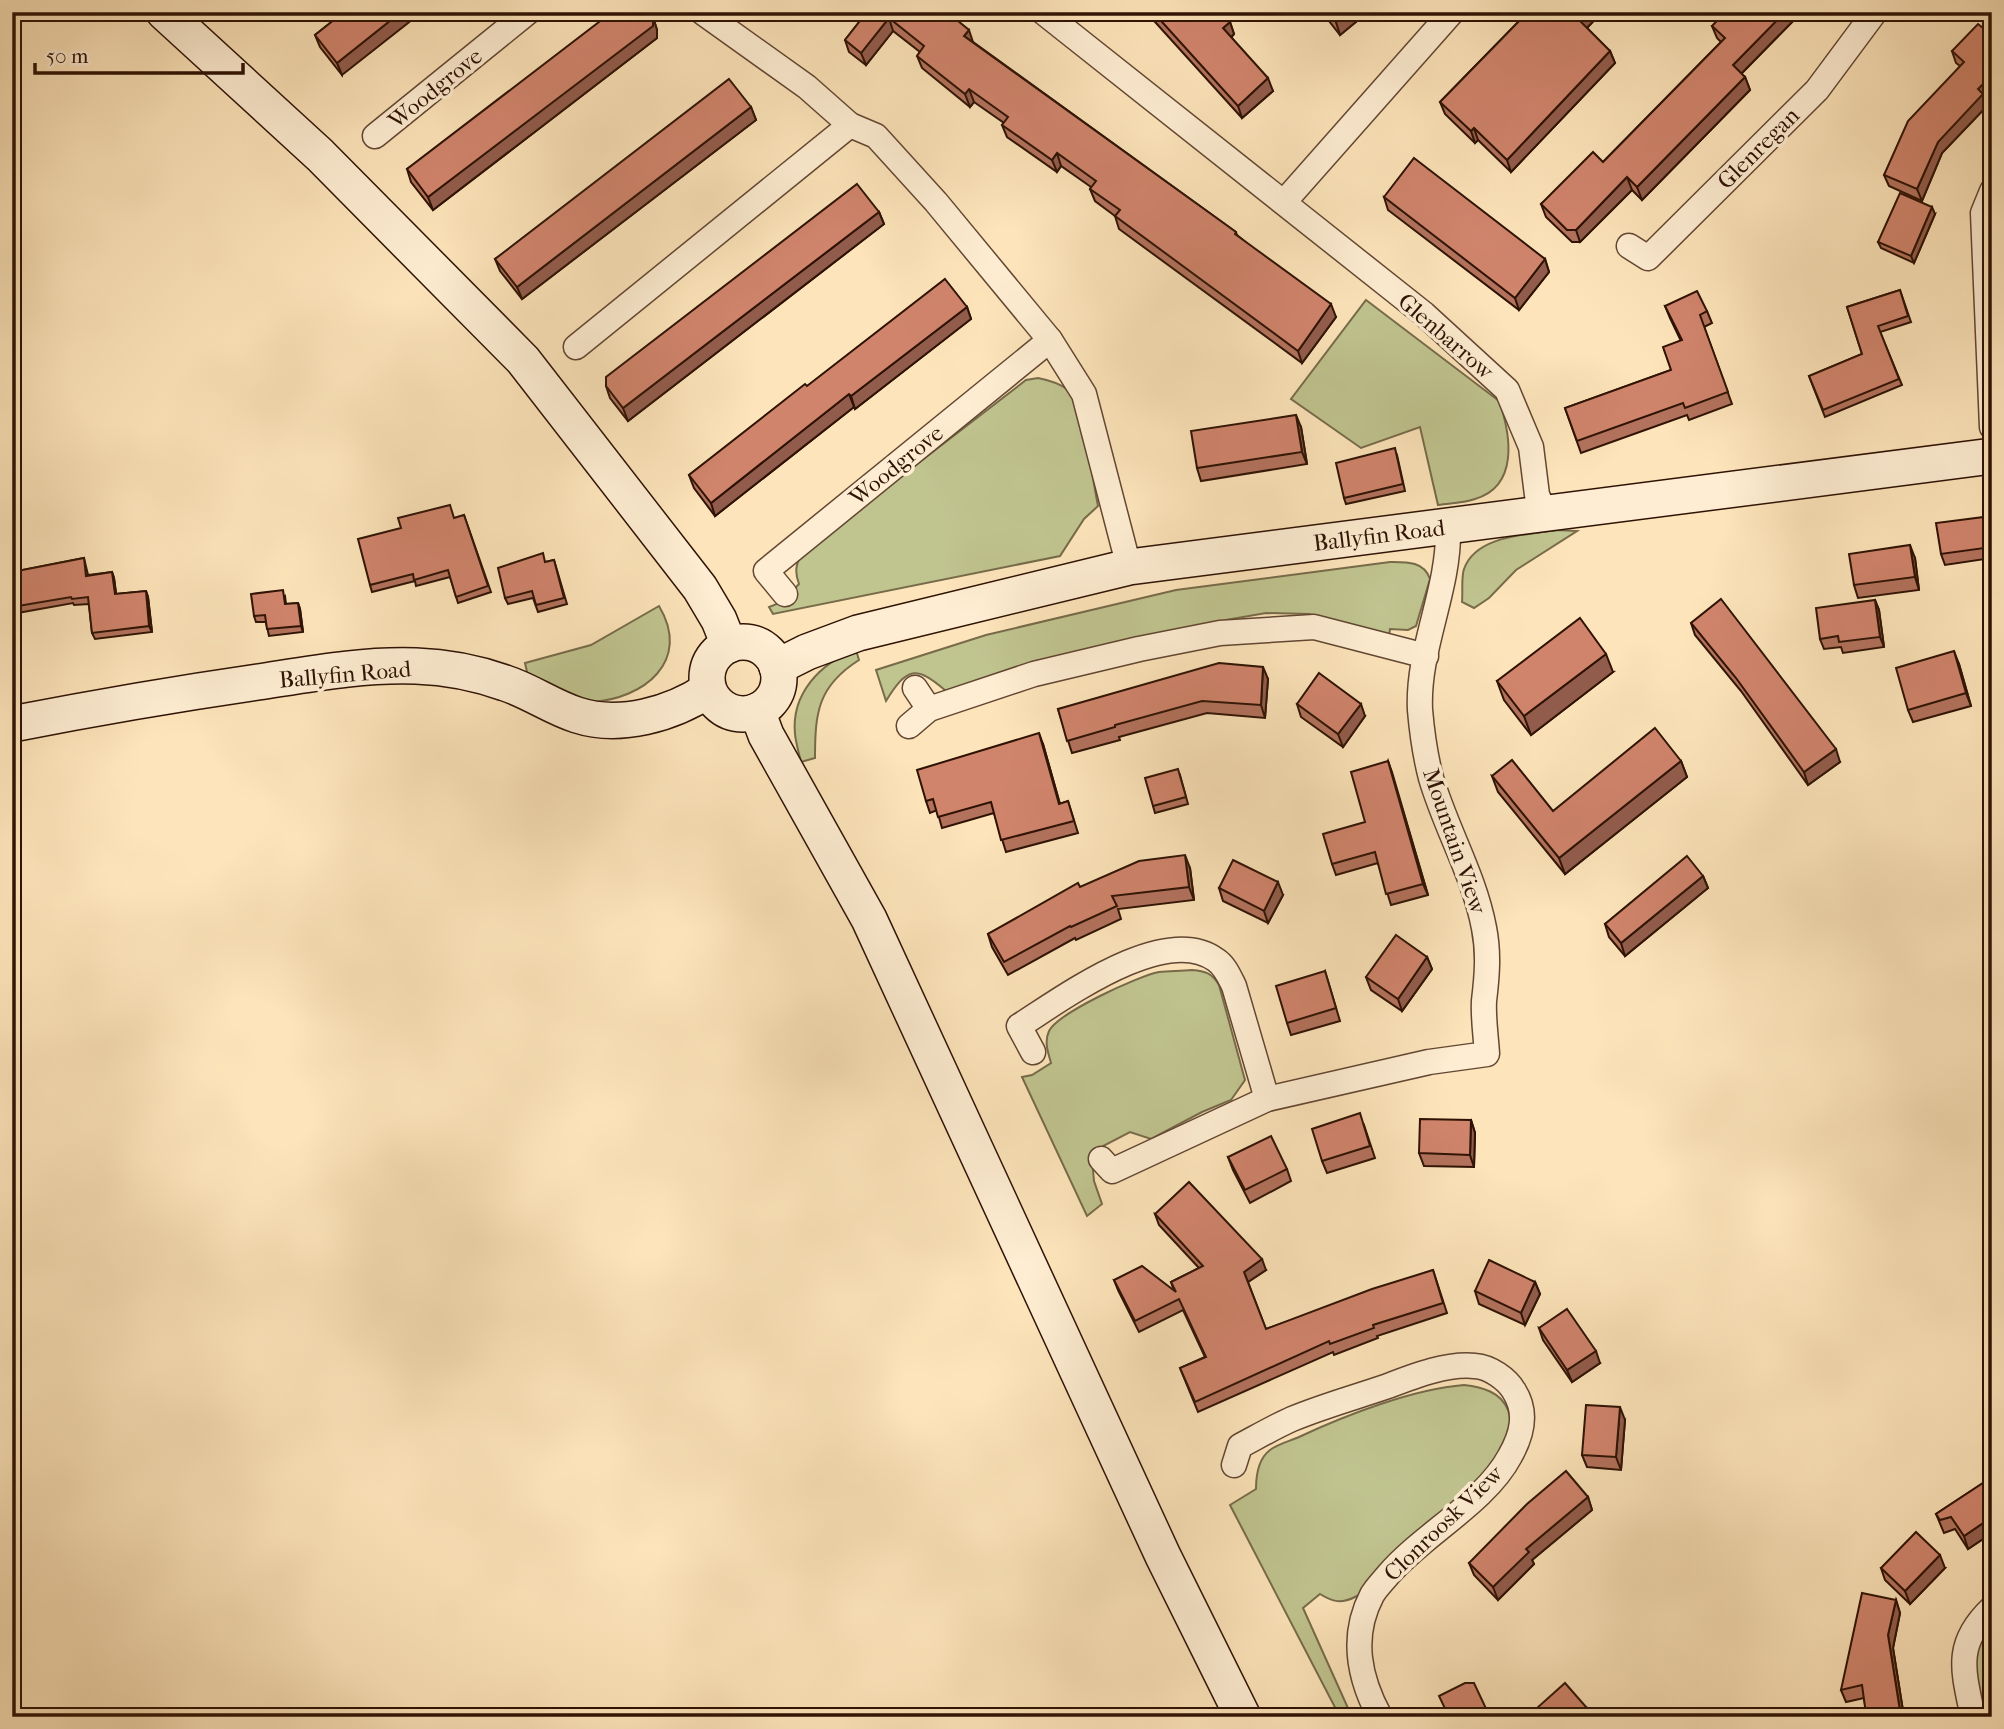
<svg xmlns="http://www.w3.org/2000/svg" width="2004" height="1729" font-family="'IM FELL French Canon',serif">
	<style>
		.green { fill: #c0c48f; stroke: #776b4a; stroke-width: 2 }
		.lines { fill: none; stroke-linecap: round; stroke-linejoin: round }
		.street-casing { stroke: #624632; stroke-width: 27 }
		.secondary-casing { stroke: #2e1204; stroke-width: 38 }
		.street { stroke: #feedd2; stroke-width: 24 }
		.secondary { stroke: #feedd2; stroke-width: 35 }
		.wall { fill: #b3725d; stroke: #2e1204; stroke-width: 2 }
		.shaded-wall { fill: #925c4c; stroke: #2e1204; stroke-width: 2 }
		.building { fill: #d0846c; stroke: #2e1204; stroke-width: 2 }
		.labels { text-anchor: middle; stroke-width: 7; stroke-linejoin: round; paint-order: stroke }
		.street-label { font-size: 23px; fill: #2e1204; stroke: #feedd2 }
	</style>
	<rect width="100%" height="100%" fill="#fde4ba"/>
	<filter id="stains"><feTurbulence type="fractalNoise" baseFrequency=".00286" numOctaves="4"/><feColorMatrix values="0 0 0 0 .2 0 0 0 0 .09 0 0 0 0 .02 0 0 0 .5 -.17"/></filter>
	<radialGradient id="worn" r=".72"><stop offset=".6" stop-color="#630" stop-opacity="0"/><stop offset="1" stop-color="#630" stop-opacity=".3"/></radialGradient>
	<!-- green -->
	<g class="green">
		<path d="M1366,300L1499,401C1511,435 1519,486 1475,499C1464,503 1450,503 1438,505L1420,427L1361,448L1291,399Z"/>
		<path d="M1038,378C1048,380 1060,383 1068,390C1083,406 1093,482 1098,506L1084,519L1060,556L773,614L769,607L782,602L799,584C794,571 796,562 804,551L1026,380Z"/>
		<path d="M1557,530L1577,531L1516,570L1489,598L1474,608L1462,602C1463,592 1461,578 1464,569C1476,535 1527,535 1557,530Z"/>
		<path d="M1390,562C1406,562 1424,561 1430,579L1416,626L1408,630L1390,629L1389,636L1309,614L1266,613L1226,620L946,691C916,665 907,667 886,701L876,670L986,635L1176,590Z"/>
		<path d="M659,606C692,661 644,699 591,702C579,703 542,686 529,681L525,663L591,645Z"/>
		<path d="M856,650L859,660C818,686 815,712 815,758L801,762C799,753 796,744 795,734C791,694 820,663 856,650Z"/>
		<path d="M1192,970C1205,971 1212,973 1219,985L1245,1080L1231,1100L1202,1112L1151,1139L1130,1132L1103,1146L1092,1159L1094,1181L1102,1204L1087,1216L1022,1077L1032,1075L1051,1063C1048,1052 1044,1042 1049,1031C1058,1013 1138,976 1159,972C1170,971 1181,971 1192,970Z"/>
		<path d="M1464,1385C1482,1387 1501,1392 1508,1410C1521,1443 1475,1486 1453,1507C1434,1524 1411,1536 1393,1553C1378,1566 1372,1589 1355,1597C1341,1604 1333,1602 1320,1594L1303,1608L1352,1717H1340L1230,1505L1256,1489C1256,1476 1258,1459 1270,1450C1278,1444 1290,1441 1299,1437C1346,1415 1413,1389 1464,1385Z"/>
		<path d="M1992,1626V1717H1978C1976,1685 1967,1651 1992,1626Z"/>
	</g>
	<g class="lines">
		<!-- street casing -->
		<g class="street-casing">
			<g id="street">
				<polyline points="702,12 807,87 850,125 876,136 936,202 1050,340 1084,394 1129,567"/>
				<polyline points="1043,12 1424,314 1507,390 1531,447 1537,495 1545,512"/>
				<polyline points="375,136 528,12"/>
				<polyline points="1992,191 1983,213 1992,427"/>
				<polyline points="1284,202 1452,12"/>
				<polyline points="1629,246 1648,258 1817,90 1875,12"/>
				<polyline points="576,347 850,125"/>
				<polyline points="785,594 766,571 1050,340"/>
				<polyline points="915,688 929,709"/>
				<polyline points="909,726 929,709 1034,674 1139,649 1220,633 1314,627 1426,656"/>
				<path d="M1033,1052L1019,1026C1062,999 1165,922 1216,960C1225,966 1229,976 1234,986L1267,1099"/>
				<path d="M1101,1159L1112,1171L1267,1099L1429,1062L1487,1054C1486,1037 1483,1018 1484,1001C1487,976 1489,953 1484,928C1474,875 1446,829 1431,778C1425,755 1422,733 1420,710C1417,648 1450,590 1448,527"/>
				<path d="M1234,1465L1240,1446C1257,1437 1274,1427 1292,1419C1323,1406 1356,1397 1388,1386C1414,1376 1447,1363 1475,1366C1490,1367 1507,1379 1514,1391C1528,1413 1522,1435 1510,1456C1485,1503 1423,1534 1388,1575C1383,1581 1376,1588 1372,1595C1350,1637 1359,1678 1380,1717"/>
				<path d="M1973,1717C1963,1670 1954,1644 1992,1608"/>
			</g>
		</g>
		<!-- secondary casing -->
		<g class="secondary-casing">
			<g id="secondary">
				<polyline points="164,12 320,155 523,360 700,588 719,620 729,645"/>
				<circle cx="743" cy="678" r="36"/>
				<polyline points="777,667 807,652 858,633 1129,567 1992,456"/>
				<polyline points="757,711 766,735 869,919 1163,1556 1243,1717"/>
				<path d="M12,724C94,708 175,694 258,682C310,674 363,664 416,666C445,667 477,673 505,683C530,691 552,707 577,715C620,729 672,714 708,690"/>
			</g>
		</g>
		<!-- street -->
		<use href="#street" class="street"/>
		<!-- secondary -->
		<use href="#secondary" class="secondary"/>
	</g>
	<!-- wall -->
	<g class="wall">
		<polygon points="344,12 342,75 320,47 315,35"/>
		<polygon points="867,12 973,42 1236,232 1237,235 1336,317 1302,363 1119,229 1115,216 1095,201 1090,189 1091,187 1061,166 1057,172 1007,137 1002,125 1004,123 974,102 970,107 922,68 917,56 920,52 893,31 866,65 849,52 845,40"/>
		<polygon points="1146,12 1221,12 1230,22 1234,34 1231,38 1273,91 1242,118"/>
		<polygon points="1322,12 1368,12 1340,35"/>
		<polygon points="1528,12 1602,12 1587,28 1610,51 1615,63 1511,172 1478,140 1475,143 1445,114 1440,102"/>
		<polygon points="653,17 657,30 657,38 433,210 411,182 407,169"/>
		<polygon points="1797,17 1741,74 1745,77 1750,90 1642,200 1632,190 1580,242 1572,242 1546,217 1541,204 1603,162 1721,42 1717,38 1712,26"/>
		<polygon points="1983,28 1984,99 1987,106 1942,153 1922,201 1889,186 1884,175 1960,66 1956,63 1952,51"/>
		<polygon points="751,107 756,120 522,299 500,271 495,259"/>
		<polygon points="1384,197 1545,259 1549,272 1519,310 1388,210"/>
		<polygon points="879,212 884,224 628,421 610,398 606,386"/>
		<polygon points="1935,214 1914,263 1881,248 1878,242"/>
		<polygon points="1900,290 1911,322 1880,332 1902,385 1825,417 1809,376 1862,354 1847,307"/>
		<polygon points="1665,306 1707,311 1712,323 1704,327 1732,404 1689,420 1687,415 1581,453 1565,408 1671,370 1681,341 1670,318"/>
		<polygon points="967,307 971,319 855,409 854,407 715,516 694,488 689,475 807,386"/>
		<polygon points="1301,427 1307,464 1201,481 1197,468"/>
		<polygon points="1397,455 1405,491 1346,504 1344,498"/>
		<polygon points="464,515 491,592 458,603 450,577 416,586 415,581 372,592 370,585 455,518"/>
		<polygon points="1992,516 1992,558 1945,565 1941,554"/>
		<polygon points="84,558 88,575 112,572 114,578 116,594 146,591 148,597 152,632 95,639 92,633 89,604 74,605 73,603 12,614 12,572"/>
		<polygon points="1915,558 1919,590 1858,598 1854,585"/>
		<polygon points="554,560 567,604 538,612 533,598 508,604 505,598 546,562"/>
		<polygon points="285,596 286,604 298,603 300,609 303,632 269,636 266,622 256,622 254,616"/>
		<polygon points="1875,600 1879,610 1884,647 1843,653 1841,647 1824,649 1820,639"/>
		<polygon points="1691,623 1840,762 1808,785 1741,691 1695,635"/>
		<polygon points="1959,664 1971,706 1913,722 1908,710"/>
		<polygon points="1613,672 1531,735 1504,700 1497,681"/>
		<polygon points="1268,679 1265,718 1207,713 1119,737 1120,740 1072,753 1058,709"/>
		<polygon points="1297,704 1365,716 1343,747 1301,717"/>
		<polygon points="1043,744 1060,804 1068,801 1078,833 1006,852 994,813 942,828 937,810 930,813 926,801"/>
		<polygon points="1388,761 1428,895 1391,905 1378,863 1336,875 1332,864 1365,822"/>
		<polygon points="1681,761 1687,777 1565,874 1498,792 1492,776 1553,811"/>
		<polygon points="1180,775 1188,804 1155,813 1153,806"/>
		<polygon points="1190,868 1194,900 1118,909 1121,919 1076,940 1075,938 1008,975 992,947 988,934 1080,887"/>
		<polygon points="1703,876 1708,888 1625,956 1609,937 1605,924"/>
		<polygon points="1219,888 1283,895 1268,923 1223,901"/>
		<polygon points="1427,957 1432,969 1402,1011 1371,990 1366,977"/>
		<polygon points="1325,971 1340,1021 1291,1035 1287,1023"/>
		<polygon points="1471,1120 1475,1133 1474,1167 1424,1166 1419,1153"/>
		<polygon points="1364,1125 1375,1158 1327,1173 1322,1161"/>
		<polygon points="1228,1157 1287,1169 1291,1181 1250,1203 1233,1170"/>
		<polygon points="1155,1214 1266,1270 1248,1282 1266,1329 1433,1270 1447,1313 1377,1336 1378,1338 1334,1355 1333,1352 1198,1412 1180,1368 1205,1357 1183,1310 1139,1332 1118,1290 1114,1280 1174,1291 1171,1282 1199,1268 1159,1225"/>
		<polygon points="1535,1282 1540,1294 1525,1325 1479,1304 1475,1291"/>
		<polygon points="1539,1328 1600,1363 1572,1382 1543,1340"/>
		<polygon points="1625,1420 1621,1470 1587,1467 1582,1455"/>
		<polygon points="1992,1477 1992,1533 1968,1549 1955,1529 1944,1533 1936,1514"/>
		<polygon points="1588,1497 1592,1510 1532,1560 1534,1564 1498,1600 1474,1575 1469,1563"/>
		<polygon points="1881,1568 1945,1568 1910,1604 1885,1580"/>
		<polygon points="1896,1600 1900,1613 1893,1648 1904,1717 1867,1717 1864,1698 1846,1702 1841,1690"/>
		<polygon points="1586,1707 1600,1717 1540,1717 1537,1708"/>
	</g>
	<!-- shaded-wall -->
	<g class="shaded-wall">
		<polygon points="401,12 422,12 342,75 337,63"/>
		<polygon points="1348,12 1368,12 1340,35 1336,22"/>
		<polygon points="1586,12 1602,12 1583,32 1579,20"/>
		<polygon points="1785,12 1795,12 1797,17 1737,78 1733,65"/>
		<polygon points="653,17 657,30 657,38 433,210 428,197"/>
		<polygon points="889,18 893,31 866,65 861,53"/>
		<polygon points="1230,22 1234,34 1227,41 1223,28"/>
		<polygon points="969,30 973,42 964,36"/>
		<polygon points="1610,51 1615,63 1511,172 1507,160"/>
		<polygon points="1992,75 1992,91 1984,99 1987,106 1942,153 1922,201 1917,189 1938,142 1978,89"/>
		<polygon points="1745,77 1750,90 1642,200 1637,187"/>
		<polygon points="1268,78 1273,91 1242,118 1238,106"/>
		<polygon points="969,89 974,102 970,107 965,94"/>
		<polygon points="751,107 756,120 522,299 517,287"/>
		<polygon points="1474,128 1478,140 1475,143 1471,131"/>
		<polygon points="1057,153 1061,166 1057,172 1052,160"/>
		<polygon points="1627,177 1632,190 1580,242 1576,230"/>
		<polygon points="1932,207 1935,214 1914,263 1911,256"/>
		<polygon points="879,212 884,224 628,421 623,408"/>
		<polygon points="1545,259 1549,272 1519,310 1515,298"/>
		<polygon points="1331,304 1336,317 1302,363 1298,351"/>
		<polygon points="967,307 971,319 855,409 851,396"/>
		<polygon points="849,394 854,407 715,516 711,503"/>
		<polygon points="1296,415 1301,427 1307,464 1302,452"/>
		<polygon points="1910,545 1915,558 1919,590 1915,577"/>
		<polygon points="112,572 114,578 117,600 115,594"/>
		<polygon points="146,591 148,597 152,632 149,626"/>
		<polygon points="1875,600 1879,610 1884,647 1880,637"/>
		<polygon points="298,603 300,609 303,632 301,626"/>
		<polygon points="1954,651 1959,664 1971,706 1966,693"/>
		<polygon points="1606,654 1613,672 1531,735 1524,716"/>
		<polygon points="1263,667 1268,679 1265,718 1261,705"/>
		<polygon points="1361,704 1365,716 1343,747 1338,734"/>
		<polygon points="1039,733 1043,744 1063,815 1059,804"/>
		<polygon points="1836,749 1840,762 1808,785 1804,772"/>
		<polygon points="1388,761 1392,772 1428,895 1423,884"/>
		<polygon points="1681,761 1687,777 1565,874 1559,858"/>
		<polygon points="1185,855 1190,868 1194,900 1189,887"/>
		<polygon points="1703,876 1708,888 1625,956 1621,943"/>
		<polygon points="1278,882 1283,895 1268,923 1264,911"/>
		<polygon points="1427,957 1432,969 1402,1011 1398,999"/>
		<polygon points="1471,1120 1475,1133 1474,1167 1470,1155"/>
		<polygon points="1262,1259 1266,1270 1248,1282 1244,1272"/>
		<polygon points="1535,1282 1540,1294 1525,1325 1521,1313"/>
		<polygon points="1596,1351 1600,1363 1572,1382 1567,1370"/>
		<polygon points="1620,1407 1625,1420 1621,1470 1616,1457"/>
		<polygon points="1588,1497 1592,1510 1532,1560 1534,1564 1498,1600 1493,1587 1526,1549"/>
		<polygon points="1992,1517 1992,1533 1968,1549 1964,1536"/>
		<polygon points="1940,1555 1945,1568 1910,1604 1905,1591"/>
		<polygon points="1896,1600 1900,1613 1893,1648 1904,1717 1901,1717 1888,1635"/>
	</g>
	<!-- building -->
	<g class="building">
		<polygon points="344,12 401,12 337,63 315,35"/>
		<polygon points="612,12 649,12 653,17 653,26 428,197 407,169"/>
		<polygon points="867,12 947,12 969,30 964,36 1236,232 1235,234 1331,304 1298,351 1115,216 1120,210 1090,189 1096,181 1057,153 1052,160 1002,125 1008,117 969,89 965,94 917,56 924,46 889,18 861,53 845,40"/>
		<polygon points="1153,12 1221,12 1230,22 1223,28 1268,78 1238,106"/>
		<polygon points="1328,12 1348,12 1336,22"/>
		<polygon points="1528,12 1586,12 1579,20 1610,51 1507,160 1474,128 1471,131 1440,102"/>
		<polygon points="1725,12 1785,12 1733,65 1745,77 1637,187 1627,177 1576,230 1567,230 1541,204 1593,152 1603,162 1725,38 1712,26"/>
		<polygon points="1992,19 1992,75 1978,89 1983,94 1938,142 1917,189 1884,175 1908,121 1964,62 1952,51 1978,24 1983,28"/>
		<polygon points="729,79 751,107 517,287 495,259"/>
		<polygon points="1414,158 1545,259 1515,298 1384,197"/>
		<polygon points="857,184 879,212 623,408 606,386 606,377"/>
		<polygon points="1900,193 1932,207 1911,256 1878,242"/>
		<polygon points="945,279 967,307 851,396 849,394 711,503 689,475 805,384 807,386"/>
		<polygon points="1900,290 1908,316 1878,326 1899,379 1823,410 1809,376 1862,354 1847,307"/>
		<polygon points="1697,291 1707,311 1700,315 1728,392 1685,408 1683,403 1577,441 1565,408 1671,370 1663,347 1682,340 1665,306"/>
		<polygon points="1296,415 1302,452 1197,468 1191,431"/>
		<polygon points="1395,448 1403,484 1344,498 1336,463"/>
		<polygon points="450,505 454,518 464,515 488,586 456,597 448,570 414,580 413,574 370,585 358,539 401,528 398,518"/>
		<polygon points="1992,516 1992,547 1941,554 1936,523"/>
		<polygon points="1910,545 1915,577 1854,585 1849,554"/>
		<polygon points="543,553 545,562 554,560 564,598 536,605 532,591 505,598 498,568"/>
		<polygon points="84,558 86,576 112,572 115,594 146,591 149,626 92,633 88,597 72,599 71,597 12,607 12,572"/>
		<polygon points="283,590 285,604 298,603 301,626 267,629 265,615 254,616 251,594"/>
		<polygon points="1721,599 1836,749 1804,772 1736,678 1691,623"/>
		<polygon points="1875,600 1880,637 1839,642 1838,636 1820,639 1816,608"/>
		<polygon points="1580,618 1606,654 1524,716 1497,681"/>
		<polygon points="1954,651 1966,693 1908,710 1896,668"/>
		<polygon points="1219,663 1263,667 1261,705 1202,701 1115,725 1115,727 1067,741 1058,709"/>
		<polygon points="1319,673 1361,704 1338,734 1297,704"/>
		<polygon points="1655,728 1681,761 1559,858 1492,776 1512,760 1553,811"/>
		<polygon points="1039,733 1059,804 1068,801 1074,821 1001,840 991,802 938,817 933,799 926,801 917,770"/>
		<polygon points="1388,761 1423,884 1386,894 1375,852 1332,864 1323,834 1365,822 1351,772"/>
		<polygon points="1178,769 1186,797 1153,806 1145,778"/>
		<polygon points="1185,855 1189,887 1112,896 1117,906 1071,927 1070,926 1004,962 988,934 1078,883 1080,887 1139,861"/>
		<polygon points="1687,856 1703,876 1621,943 1605,924"/>
		<polygon points="1233,860 1278,882 1264,911 1219,888"/>
		<polygon points="1396,935 1427,957 1398,999 1366,977"/>
		<polygon points="1325,971 1336,1008 1287,1023 1276,986"/>
		<polygon points="1360,1113 1370,1146 1322,1161 1312,1129"/>
		<polygon points="1420,1119 1471,1120 1470,1155 1419,1153"/>
		<polygon points="1271,1136 1287,1169 1245,1190 1228,1157"/>
		<polygon points="1189,1182 1262,1259 1244,1272 1266,1329 1372,1289 1433,1270 1443,1303 1373,1325 1374,1328 1330,1344 1329,1341 1195,1402 1180,1368 1206,1357 1179,1299 1135,1321 1114,1280 1142,1266 1176,1292 1171,1282 1203,1266 1155,1214"/>
		<polygon points="1489,1260 1535,1282 1521,1313 1475,1291"/>
		<polygon points="1567,1309 1596,1351 1567,1370 1539,1328"/>
		<polygon points="1586,1405 1620,1407 1616,1457 1582,1455"/>
		<polygon points="1566,1471 1588,1497 1526,1549 1529,1552 1493,1587 1469,1563 1527,1504"/>
		<polygon points="1992,1477 1992,1517 1964,1536 1951,1517 1940,1520 1936,1514"/>
		<polygon points="1916,1532 1940,1555 1905,1591 1881,1568"/>
		<polygon points="1862,1593 1896,1600 1888,1635 1901,1717 1873,1717 1872,1713 1866,1714 1862,1685 1841,1690"/>
		<polygon points="1465,1683 1474,1683 1490,1717 1449,1717 1439,1696"/>
		<polygon points="1565,1683 1586,1707 1600,1717 1545,1717 1537,1708"/>
	</g>
	<g class="labels">
		<!-- street labels -->
		<g class="street-label">
			<text transform="translate(435 88) rotate(-39)" y="8">Woodgrove</text>
			<text transform="translate(1758 148) rotate(-45)" y="8">Glenregan</text>
			<text transform="translate(1446 336) rotate(41)" y="8">Glenbarrow</text>
			<text transform="translate(896 465) rotate(-39)" y="8">Woodgrove</text>
			<text transform="translate(1379 535) rotate(-7)" y="8">Ballyfin Road</text>
			<text transform="translate(345 674) rotate(-5)" y="8">Ballyfin Road</text>
			<text transform="translate(1455 841) rotate(71)" y="8">Mountain View</text>
			<text transform="translate(1443 1523) rotate(-44)" y="8">Clonroosk View</text>
		</g>
	</g>
	<!-- margin -->
	<rect width="2004" height="1729" fill="none" stroke="#fde4ba" stroke-width="42"/>
	<rect x="14" y="14" width="1976" height="1701" fill="none" stroke="#2e1204" stroke-width="3.5"/>
	<rect x="21" y="21" width="1962" height="1687" fill="none" stroke="#2e1204" stroke-width="2"/>
	<!-- scale -->
	<path d="M35 63v10h208v-10" fill="none" stroke="#2e1204" stroke-width="3.5"/>
	<text x="46" y="63" font-size="21" fill="#2e1204" stroke="#feedd2" stroke-width="5" paint-order="stroke">50 m</text>
	<rect width="100%" height="100%" filter="url(#stains)"/>
	<rect width="100%" height="100%" fill="url(#worn)"/>
</svg>
